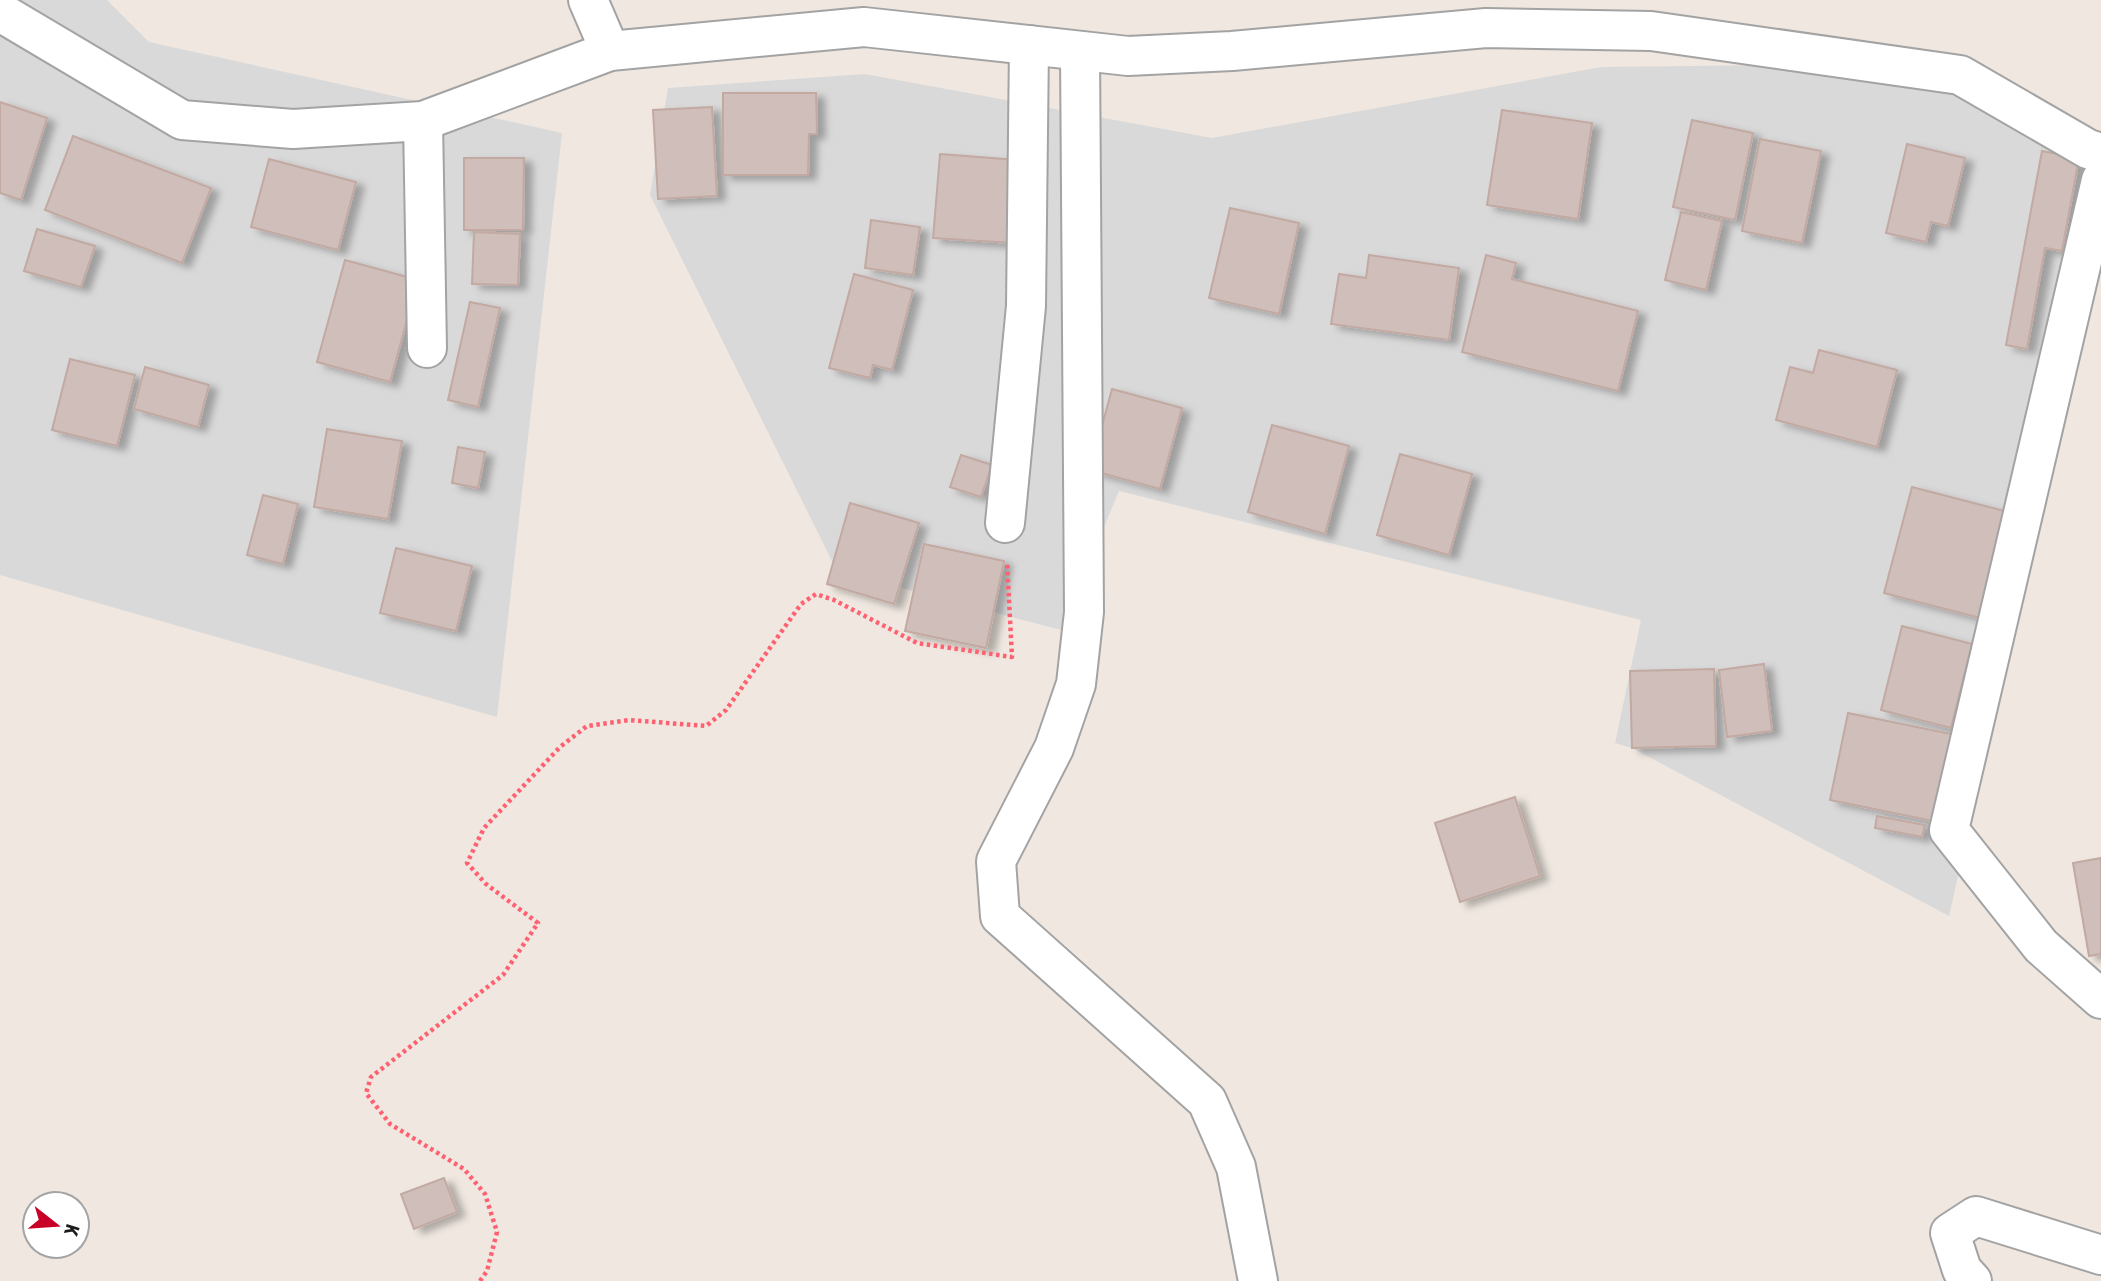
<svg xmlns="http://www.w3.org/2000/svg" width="2101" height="1281" font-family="'Roboto Condensed',sans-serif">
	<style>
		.residential { fill: #dad9d9 }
		.building { fill: #cfbeb9; stroke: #c2a9a2; stroke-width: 2; filter: url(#shadow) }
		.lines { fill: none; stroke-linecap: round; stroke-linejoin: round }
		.minor-casing { stroke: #a3a3a3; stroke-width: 42 }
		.path { stroke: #ff6171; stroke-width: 4.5; stroke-dasharray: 3.5 3.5; stroke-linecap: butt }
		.minor { stroke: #fff; stroke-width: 38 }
	</style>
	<defs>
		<filter id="shadow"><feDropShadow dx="8" dy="4.5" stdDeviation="3.5" flood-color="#0004"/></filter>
	</defs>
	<rect width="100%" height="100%" fill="#efe7e0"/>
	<!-- residential -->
	<g class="residential">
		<polygon points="0,0 107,0 149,42 562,133 497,717 0,575"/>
		<polygon points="1982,63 2101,163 2101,246 1949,916 1632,748 1615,743 1641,620 1119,491 1061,630 837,571 650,195 668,88 865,74 1212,138 1601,67"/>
	</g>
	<!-- building -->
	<g class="building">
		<polygon points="723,93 816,93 817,134 809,134 808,175 723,175"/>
		<polygon points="0,102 47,118 21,200 0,193"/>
		<polygon points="712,107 717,196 658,199 653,110"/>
		<polygon points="1502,110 1592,123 1578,219 1487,205"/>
		<polygon points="1692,120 1753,133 1735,220 1673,207"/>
		<polygon points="73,136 211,188 182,263 45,210"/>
		<polygon points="1760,139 1821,151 1802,243 1742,231"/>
		<polygon points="1907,144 1965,158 1948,226 1931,222 1926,242 1886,233"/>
		<polygon points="2042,151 2079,158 2062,251 2045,248 2027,349 2006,345"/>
		<polygon points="940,154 1017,160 1012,243 933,238"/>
		<polygon points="464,158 524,158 523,230 464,230"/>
		<polygon points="269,159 356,182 338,250 251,227"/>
		<polygon points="1230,208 1299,223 1279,314 1209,298"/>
		<polygon points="1681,212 1722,221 1706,290 1665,280"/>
		<polygon points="871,220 920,227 913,275 865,268"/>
		<polygon points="37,229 95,246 81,287 24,271"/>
		<polygon points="474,232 520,234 518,285 472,284"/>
		<polygon points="1369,255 1459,268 1449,340 1331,324 1339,274 1366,278"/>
		<polygon points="1486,255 1516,263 1512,279 1638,311 1618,391 1462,352"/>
		<polygon points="345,260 418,280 390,382 317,362"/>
		<polygon points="854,274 913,290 892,370 873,365 870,378 829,368"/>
		<polygon points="470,302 500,308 478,407 448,400"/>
		<polygon points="1819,350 1897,370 1877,447 1776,420 1790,367 1813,373"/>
		<polygon points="70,359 135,375 117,446 52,430"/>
		<polygon points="145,367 209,385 198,427 134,409"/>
		<polygon points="1112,389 1182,408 1160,489 1090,470"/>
		<polygon points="1272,425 1349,446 1325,534 1248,512"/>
		<polygon points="327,429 402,441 388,519 314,507"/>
		<polygon points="458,447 485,452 478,488 452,483"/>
		<polygon points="1400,454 1472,474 1449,555 1377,535"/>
		<polygon points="961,455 992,465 981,497 950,487"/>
		<polygon points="1912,487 2012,513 1984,619 1884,593"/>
		<polygon points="263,495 298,504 283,564 247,555"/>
		<polygon points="850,503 919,523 894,604 827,584"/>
		<polygon points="924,544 1004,561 986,648 905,631"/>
		<polygon points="396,548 472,566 456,631 380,613"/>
		<polygon points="1902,626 1972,644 1951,728 1881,710"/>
		<polygon points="1764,664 1772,731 1727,737 1719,670"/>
		<polygon points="1714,669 1716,746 1632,748 1630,671"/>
		<polygon points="1848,713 1956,735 1938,822 1830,800"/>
		<polygon points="1515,797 1540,876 1460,902 1435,823"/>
		<polygon points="1877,816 1925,825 1922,837 1875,828"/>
		<polygon points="2101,858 2101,954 2089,956 2073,863"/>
		<polygon points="444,1178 457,1212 414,1229 401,1194"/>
	</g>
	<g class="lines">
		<!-- minor casing -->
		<g class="minor-casing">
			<g id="minor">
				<polyline points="588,0 610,51"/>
				<polyline points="0,12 182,120 293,129 423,121 610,51 864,27 1128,56 1232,51 1486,28 1651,31 1960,75 2088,149 2101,153"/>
				<polyline points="1080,51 1084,612 1076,684 1054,748 996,861 1000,916 1207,1101 1236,1167 1258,1281"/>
				<polyline points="423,121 427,348"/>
				<polyline points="2101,180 1949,830 2041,946 2101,999"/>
				<polyline points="1005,523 1026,306 1029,45"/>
				<polyline points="1972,1281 1962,1270 1950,1233 1976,1216 2101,1255"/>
			</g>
		</g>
		<!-- path -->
		<polyline class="path" points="480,1281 487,1271 497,1232 485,1194 464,1169 390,1124 366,1093 371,1077 503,975 538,923 486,884 467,863 484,828 560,747 587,726 629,720 706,726 726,710 801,604 816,594 834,600 917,643 1012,657 1007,562"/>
		<!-- minor -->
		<use href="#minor" class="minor"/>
	</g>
	<!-- north arrow -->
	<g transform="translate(56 1225) rotate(107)"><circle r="33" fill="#ffffff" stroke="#a4a4a4" stroke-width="2"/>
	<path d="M0-5L12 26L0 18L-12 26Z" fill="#c80028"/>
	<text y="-10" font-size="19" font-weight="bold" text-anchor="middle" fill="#1c1c1c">K</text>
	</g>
</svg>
